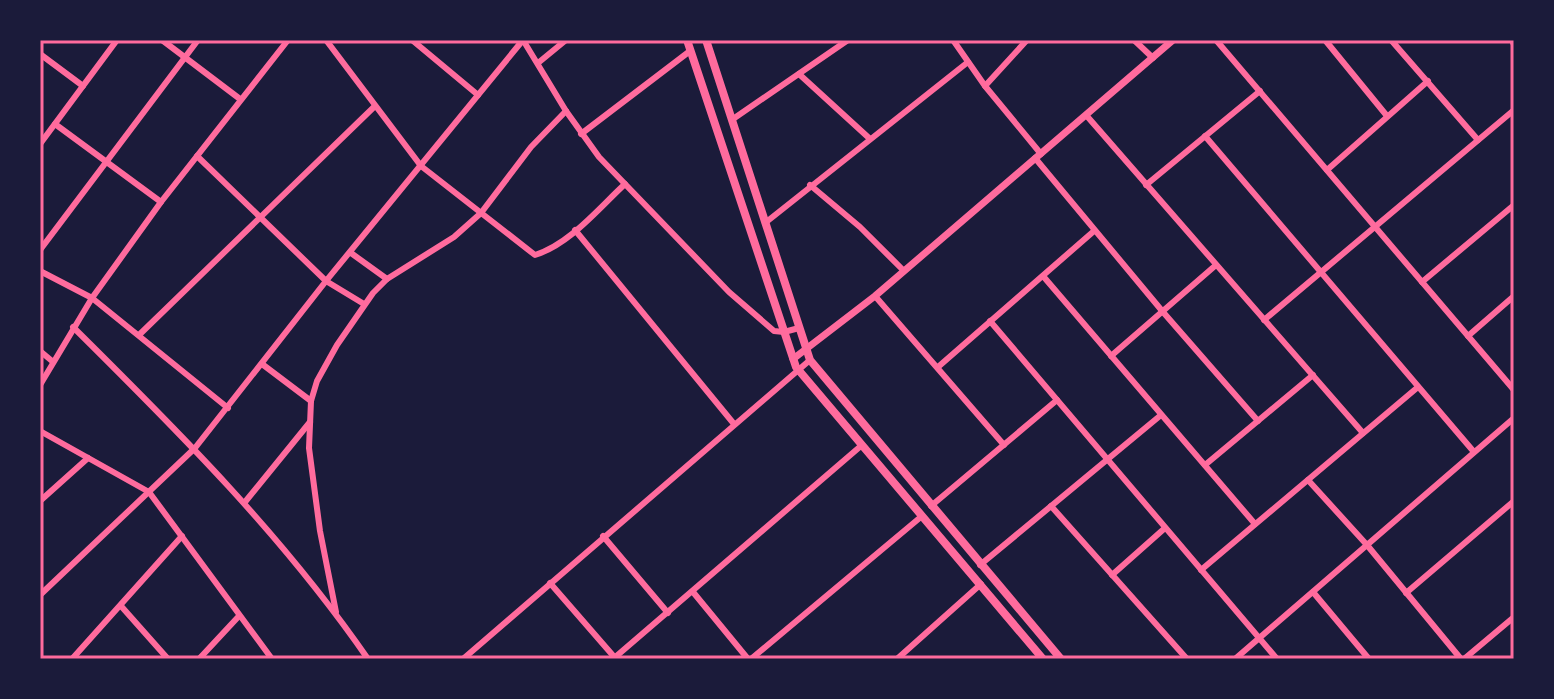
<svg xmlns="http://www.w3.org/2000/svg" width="1554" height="699" font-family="'Roboto Condensed',sans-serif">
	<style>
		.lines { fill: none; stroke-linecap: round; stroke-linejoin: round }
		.minor { stroke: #ff6b9d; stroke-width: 6 }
		.tertiary { stroke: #ff6b9d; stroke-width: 7 }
		.secondary { stroke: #ff6b9d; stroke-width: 8 }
		.neatline { fill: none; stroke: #ff6b9d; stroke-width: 3 }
	</style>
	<rect width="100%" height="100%" fill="#1b1b3a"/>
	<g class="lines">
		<!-- minor -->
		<g class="minor">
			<polyline points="162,40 240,99"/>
			<path d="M326,40L421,166L535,255C570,244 599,208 625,184"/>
			<polyline points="412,40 478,95"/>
			<polyline points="523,40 566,111 599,157 729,292 774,331 784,332 799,328"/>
			<polyline points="953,40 985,86 1041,154"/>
			<polyline points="1134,40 1153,58"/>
			<polyline points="1216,40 1514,390"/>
			<polyline points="1325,40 1387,116"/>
			<polyline points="1391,40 1478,140"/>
			<polyline points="1512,40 1514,45"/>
			<polyline points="40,54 83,86"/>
			<polyline points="538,63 566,40"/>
			<polyline points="799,74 869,138"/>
			<polyline points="985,86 1027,40"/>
			<polyline points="1086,115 1363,433"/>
			<polyline points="733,119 848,40"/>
			<polyline points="55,124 161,202"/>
			<polyline points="581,134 690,51"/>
			<polyline points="1205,136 1474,452"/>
			<polyline points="40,144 117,40"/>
			<polyline points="197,156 326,281 364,304"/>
			<polyline points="1035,158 1163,312 1258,421"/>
			<polyline points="1327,170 1428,81"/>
			<polyline points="810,185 860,227 904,271"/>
			<polyline points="1146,185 1260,91"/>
			<polyline points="765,223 968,62"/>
			<polyline points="575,230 734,424"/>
			<polyline points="40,250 198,40"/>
			<polyline points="351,253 387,279"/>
			<polyline points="40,271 92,298 228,408"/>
			<polyline points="1043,276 1255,524"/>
			<polyline points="1422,282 1514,205"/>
			<polyline points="875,296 1004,445"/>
			<polyline points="1264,320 1514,110"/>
			<polyline points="990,321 1277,659"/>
			<path d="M73,327C179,432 283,536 368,659"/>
			<polyline points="139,335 375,106"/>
			<polyline points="1468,336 1514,296"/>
			<polyline points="40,351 52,361"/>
			<polyline points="1111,356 1216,265"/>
			<polyline points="262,364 311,401"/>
			<polyline points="938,367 1094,231"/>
			<polyline points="40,385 92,298 161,202 288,40"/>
			<polyline points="40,431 149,492 272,659"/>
			<polyline points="1205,465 1313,375"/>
			<polyline points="1308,480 1367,545 1461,659"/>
			<polyline points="40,501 88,458"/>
			<polyline points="245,502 310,422"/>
			<polyline points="931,506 1057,400"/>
			<polyline points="1051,506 1187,659"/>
			<polyline points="603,536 668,613"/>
			<polyline points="980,565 1161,415"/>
			<polyline points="1201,570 1418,387"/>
			<polyline points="1112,575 1165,528"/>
			<polyline points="550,583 616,659"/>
			<polyline points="693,592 748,659"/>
			<polyline points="1313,592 1369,659"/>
			<polyline points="1406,593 1514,501"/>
			<polyline points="40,595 195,448 326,281 523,40"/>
			<polyline points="121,606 168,659"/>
			<polyline points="336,612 320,531 309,448 311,401 317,381 337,345 373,293 387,279 454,237 481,213 531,147 566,111"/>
			<polyline points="72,659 182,536"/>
			<polyline points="199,659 239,616"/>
			<polyline points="463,659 810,360"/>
			<polyline points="613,659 862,445"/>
			<polyline points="751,659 922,516"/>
			<polyline points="897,659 981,584"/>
			<polyline points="1235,659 1514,418"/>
			<polyline points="1464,659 1514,617"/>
		</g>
		<!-- tertiary -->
		<polyline class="tertiary" points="793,359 875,296 1173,40"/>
		<!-- secondary -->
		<g class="secondary">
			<polyline points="687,40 796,367 1043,659"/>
			<polyline points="706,40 810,360 1061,659"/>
		</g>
	</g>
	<!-- border -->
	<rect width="1554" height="699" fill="none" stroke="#1b1b3a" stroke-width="84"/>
	<rect x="42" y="42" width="1470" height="615" class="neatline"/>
</svg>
